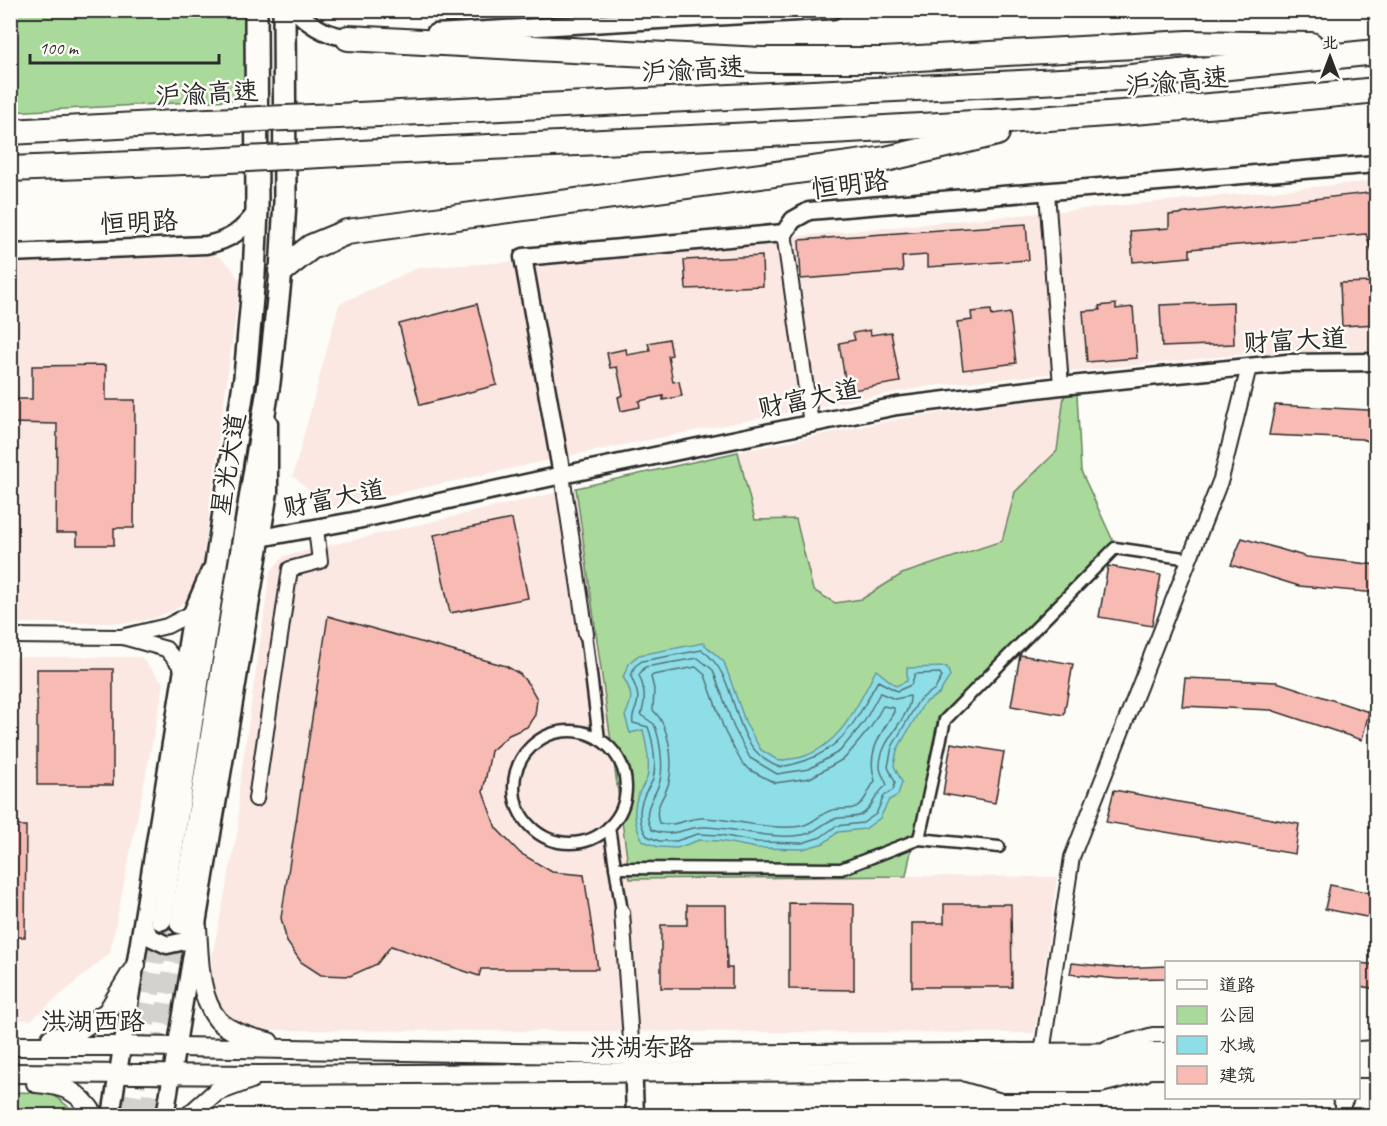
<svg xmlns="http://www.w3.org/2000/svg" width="1387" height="1126" font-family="Caveat,'LXGW WenKai TC',sans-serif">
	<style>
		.built { fill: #fbe8e3 }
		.green { fill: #aada9b; stroke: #6a8263; stroke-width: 1.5 }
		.water { fill: #8edee8; stroke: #66969c; stroke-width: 1.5 }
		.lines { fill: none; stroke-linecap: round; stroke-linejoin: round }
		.shore { stroke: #537377; stroke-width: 1.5 }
		.building { fill: #f7bbb3; stroke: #2b2b2b; stroke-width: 1.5 }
		.primary-tunnel { stroke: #d3d2ce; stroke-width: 21; stroke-dasharray: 21 10; stroke-linecap: butt }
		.pedestrian-casing { stroke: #2b2b2b; stroke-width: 15 }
		.minor-casing { stroke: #2b2b2b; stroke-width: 18 }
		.tertiary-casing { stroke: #2b2b2b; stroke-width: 21 }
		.secondary-casing { stroke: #2b2b2b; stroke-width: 22 }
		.primary-casing { stroke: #2b2b2b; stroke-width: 26 }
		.motorway-casing { stroke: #2b2b2b; stroke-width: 28 }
		.pedestrian { stroke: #fdfcf7; stroke-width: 10 }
		.minor { stroke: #fdfcf7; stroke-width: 14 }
		.tertiary { stroke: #fdfcf7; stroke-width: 16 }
		.secondary { stroke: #fdfcf7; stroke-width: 18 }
		.primary { stroke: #fdfcf7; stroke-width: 21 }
		.motorway { stroke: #fdfcf7; stroke-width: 24 }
		.motorway-bridge-casing { stroke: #2b2b2b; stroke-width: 28; stroke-linecap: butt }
		.motorway-bridge { stroke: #fdfcf7; stroke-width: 24 }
		.labels { text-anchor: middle; stroke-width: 5; stroke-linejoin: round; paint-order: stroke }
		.street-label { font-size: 26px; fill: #2b2b2b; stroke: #fdfcf7 }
	</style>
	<rect width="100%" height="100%" fill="#fdfcf7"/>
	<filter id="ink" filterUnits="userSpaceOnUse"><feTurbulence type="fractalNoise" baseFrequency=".0167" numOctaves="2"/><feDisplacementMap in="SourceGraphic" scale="12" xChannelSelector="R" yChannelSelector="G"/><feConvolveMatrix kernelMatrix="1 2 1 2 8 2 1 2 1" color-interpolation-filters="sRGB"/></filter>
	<g filter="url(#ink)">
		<!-- built -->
		<g class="built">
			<polygon points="329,11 541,11 338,20"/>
			<polygon points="1376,181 1376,351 1246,354 930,386 810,408 578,454 330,508 293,476 339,304 417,268 539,260 787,237"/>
			<polygon points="206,252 220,257 231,267 240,282 201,575 192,595 174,610 152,619 126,623 11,623 11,264"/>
			<polygon points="1064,396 1057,451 1015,492 1002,541 902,574 863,599 835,603 813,590 796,519 755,520 738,452 898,419"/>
			<polygon points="576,488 631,879 906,876 1057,877 1039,1010 1034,1033 263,1030 246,1027 234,1021 223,1010 215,998 212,985 212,956 238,830 239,789 270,572 284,556"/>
			<polygon points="11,657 141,657 164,684 110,953 31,1020 11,1020"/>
		</g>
		<!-- green -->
		<g class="green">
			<polygon points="11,11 246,11 247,99 11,112"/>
			<polygon points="1077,394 1081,471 1114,543 938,717 906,876 630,879 576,488 738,452 755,520 796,519 813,590 835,603 862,599 902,574 1002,541 1015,492 1057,451 1064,396"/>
			<polygon points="11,1092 51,1093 79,1115 11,1116"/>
		</g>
		<!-- water -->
		<path class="water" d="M703,643L724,662L746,724L761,750L779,761C787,759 795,759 802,757C841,745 859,703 876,670L896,686L907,681V668L947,667L950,676L939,694L924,703L897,750L894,766L902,782L898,795L889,800L880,818L865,829L838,832L824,843L803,849L756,848L720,841L699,840L677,848L658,847L643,841C634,825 631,809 640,791C642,787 645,783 647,778C651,764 646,744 643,730L630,733L625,716C633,699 633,693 623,677L630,662L639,655Z"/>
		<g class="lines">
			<!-- shore -->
			<g class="shore">
				<path d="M702,650C744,680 726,747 779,767C815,762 841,746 859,714C866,704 871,692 878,681L897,691L911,685L915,674L940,673L942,677L935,689L919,700L892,747L888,767L895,782L893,790L884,796L876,814L863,823L836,826L821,837L802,843L757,842L720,835L698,834L676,841H659L647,836C639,824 638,810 644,796C646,790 651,785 653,779C657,765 653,740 648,727L633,723C631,715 635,713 637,704C640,693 634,685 631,676L635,666L642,661Z"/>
				<path d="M698,658L713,670L734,728L750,758L777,774L809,769L840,751L864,722L880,693L895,699L910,696C911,719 879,739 880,767C880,773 885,779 887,785C874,794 873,809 861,815C853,819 842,816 834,819C822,823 816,833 802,835C770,840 737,828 706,827C685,826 674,839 652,830C640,809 655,799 660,781C664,766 660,738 654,724L641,715C646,700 645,689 639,675L645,667Z"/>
				<path d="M696,667L705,675L725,732L742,763L750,770L775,783L810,778L845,758L871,727L883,706L894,708V712C880,735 866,753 875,781C869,788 867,799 860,804C854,811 842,808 833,810C821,812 814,824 801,826C770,831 735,819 704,818C688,817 675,828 659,823C653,806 665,798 669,782C674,760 669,725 653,710L654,689L651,677L653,675Z"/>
			</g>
		</g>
		<!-- building -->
		<g class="building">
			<polygon points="1377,192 1377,260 1375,260 1366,234 1190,249 1190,257 1133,262 1130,231 1169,228 1169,215"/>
			<polygon points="1026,224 1029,260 927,267 927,255 902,257 903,271 801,279 799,240"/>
			<polygon points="762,256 763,286 686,289 684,260"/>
			<polygon points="1377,282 1377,324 1342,326 1340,283"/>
			<polygon points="1233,302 1234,344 1162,347 1160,305"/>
			<polygon points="477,304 497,385 420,405 399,324"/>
			<polygon points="1116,304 1116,309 1133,307 1137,358 1087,362 1083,311 1100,310 1099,306"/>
			<polygon points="991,310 992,316 1010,313 1016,363 963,370 957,322 972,320 971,312"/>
			<polygon points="870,330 871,335 891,332 900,382 847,391 839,343 855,340 853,333"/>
			<polygon points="669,339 672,355 668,356 673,382 679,381 682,396 663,400 663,396 639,401 640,407 621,411 618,397 623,395 617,367 610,368 607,353 626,349 627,355 650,351 648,343"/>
			<polygon points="106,365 106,400 135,400 134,528 114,528 114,545 77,545 77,533 56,533 57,424 10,423 10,399 32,399 32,366"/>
			<polygon points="1275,405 1368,410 1377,413 1377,444 1362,439 1269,435"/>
			<polygon points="512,519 528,598 450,613 434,535"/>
			<polygon points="1242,538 1307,557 1377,565 1377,593 1299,586 1231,565"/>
			<polygon points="1108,566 1161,575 1152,626 1099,617"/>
			<polygon points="328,616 506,666 520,674 529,685 537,699 535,715 527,727 509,735 491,751 483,792 496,828 520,853 552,872 584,875 598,969 481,969 479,976 391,946 377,964 350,976 321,975 301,962 287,942 281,918"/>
			<polygon points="1020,655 1073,664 1064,715 1011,706"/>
			<rect x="37" y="669" width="76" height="116"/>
			<polygon points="1185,678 1277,682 1369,712 1362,740 1271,710 1182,706"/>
			<polygon points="951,743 1004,752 995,803 943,794"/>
			<polygon points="1114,790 1299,824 1295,854 1106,822"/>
			<polygon points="10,826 26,826 25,937 10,937"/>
			<polygon points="1330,885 1377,894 1377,919 1325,909"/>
			<polygon points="789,903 854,904 854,990 789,989"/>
			<polygon points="944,904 1011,904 1012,987 912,987 912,923 944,923"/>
			<polygon points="687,905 726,905 727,968 732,968 732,988 661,988 661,925 687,925"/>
			<polygon points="1072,963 1118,968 1167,966 1167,978 1118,979 1070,974"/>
			<polygon points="1359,963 1377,965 1377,989 1359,986"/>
		</g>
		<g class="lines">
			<!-- primary-tunnel -->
			<g class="primary-tunnel">
				<polyline points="130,1116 161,919"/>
				<polyline points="149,1116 181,924"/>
			</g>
			<!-- pedestrian casing -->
			<g class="pedestrian-casing">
				<g id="pedestrian">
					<polyline points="586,634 599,739"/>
					<circle cx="570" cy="787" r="56"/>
					<polyline points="609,827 622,912"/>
					<polyline points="919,839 945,720 1115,548 1190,559"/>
					<polyline points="615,868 841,869 919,839 999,847"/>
				</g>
			</g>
			<!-- minor casing -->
			<g class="minor-casing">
				<g id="minor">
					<polyline points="1047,192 1061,386"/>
					<polyline points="784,233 811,424"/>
					<polyline points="562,475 586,634"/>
					<polyline points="10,636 121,637 167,626 192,613"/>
					<polyline points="123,637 166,649 184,670"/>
					<polyline points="256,799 290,569 320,561 316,529"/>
					<polyline points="622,912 632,1055"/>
					<polyline points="1107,1048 1153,1035 1166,1035"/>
					<polyline points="1042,1053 1072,857 1221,479 1249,367"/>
					<polyline points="966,1074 1004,1085 1101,1085 1145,1074"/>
					<polyline points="1343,1100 1343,1116"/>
				</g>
			</g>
			<!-- tertiary casing -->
			<g class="tertiary-casing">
				<g id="tertiary">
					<path d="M295,10C313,28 332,39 358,37"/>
					<polyline points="435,33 833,10"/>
					<path d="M10,253L206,245C231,240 242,231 257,211"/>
					<polyline points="562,475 523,257 784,233 793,220 809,211 1376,164"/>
					<polyline points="260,538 353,521 562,475 897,406 1061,386 1287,363 1376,362"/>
					<polyline points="143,924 150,937 167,945 185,941 197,927"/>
					<polyline points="633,1059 635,1116"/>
					<polyline points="111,1116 192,613 210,571"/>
					<polyline points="165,1116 269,492 269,423"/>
				</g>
			</g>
			<!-- secondary casing -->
			<g class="secondary-casing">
				<g id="secondary">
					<path d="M197,927C199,955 198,997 218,1020C229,1032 254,1039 269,1042"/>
					<polyline points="51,1038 75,1033 107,1012 136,965"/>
					<polyline points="10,1046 122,1046 632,1055 1166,1052"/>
					<polyline points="1358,1051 1376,1050"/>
					<polyline points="1358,1068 1376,1068"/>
					<polyline points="10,1073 260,1075 1166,1069"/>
					<path d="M36,1083C65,1085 79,1091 95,1116"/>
					<polyline points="1342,1098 1343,1100 1344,1098"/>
					<polyline points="189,1116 216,1092 251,1079"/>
				</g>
			</g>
			<!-- primary casing -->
			<g class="primary-casing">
				<g id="primary">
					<polyline points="161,919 245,377 254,275 257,211 256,10"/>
					<polyline points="181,923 269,383 281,271 285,201 284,10"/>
				</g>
			</g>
			<!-- motorway casing -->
			<g class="motorway-casing">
				<g id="motorway">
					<polyline points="348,38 761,60 883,60 1188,43 1311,45"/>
					<polyline points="338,116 1122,78 1376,52"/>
					<polyline points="10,132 209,121"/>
					<path d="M340,154C686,137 1032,127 1376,90"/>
					<polyline points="10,169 209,161"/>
					<polyline points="281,271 311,247 347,232 886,159 997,133"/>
				</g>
			</g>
			<!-- pedestrian -->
			<use href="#pedestrian" class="pedestrian"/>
			<!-- minor -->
			<use href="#minor" class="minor"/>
			<!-- tertiary -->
			<use href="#tertiary" class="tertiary"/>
			<!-- secondary -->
			<use href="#secondary" class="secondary"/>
			<!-- primary -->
			<use href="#primary" class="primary"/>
			<!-- motorway -->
			<use href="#motorway" class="motorway"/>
			<!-- motorway-bridge casing -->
			<g class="motorway-bridge-casing">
				<g id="motorway-bridge">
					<polyline points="209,121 338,116"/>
					<polyline points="209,161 340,154"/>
				</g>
			</g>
			<!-- motorway-bridge -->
			<use href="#motorway-bridge" class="motorway-bridge"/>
		</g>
	</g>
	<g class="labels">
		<!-- street labels -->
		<g class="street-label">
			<text transform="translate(693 69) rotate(-3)" y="9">沪渝高速</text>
			<text transform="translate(1177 81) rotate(-5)" y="9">沪渝高速</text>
			<text transform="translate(207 93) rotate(-3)" y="9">沪渝高速</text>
			<text transform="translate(850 184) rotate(-7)" y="9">恒明路</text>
			<text transform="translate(139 222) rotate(-3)" y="9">恒明路</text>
			<text transform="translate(1295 340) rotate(-3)" y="9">财富大道</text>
			<text transform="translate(809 398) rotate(-12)" y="9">财富大道</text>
			<text transform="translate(228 464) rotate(-81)" y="9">星光大道</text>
			<text transform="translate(334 498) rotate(-11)" y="9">财富大道</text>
			<text x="93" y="1030">洪湖西路</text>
			<text x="642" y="1056">洪湖东路</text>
		</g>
	</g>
	<!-- margin -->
	<rect width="1387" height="1126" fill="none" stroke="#fdfcf7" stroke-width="36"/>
	<rect x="18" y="18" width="1351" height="1090" fill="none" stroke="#2b2b2b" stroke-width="2" filter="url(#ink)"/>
	<!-- legend -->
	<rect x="1165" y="961" width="195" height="138" fill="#fdfcf7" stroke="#a9a8a5" stroke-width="1.5"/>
	<rect x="1177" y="980" width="30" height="9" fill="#fdfcf7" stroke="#a9a8a5" stroke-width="1.5"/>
	<text x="1219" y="991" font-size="18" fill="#2b2b2b">道路</text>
	<rect x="1177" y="1006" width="30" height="18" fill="#aada9b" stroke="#a9a8a5" stroke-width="1.5"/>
	<text x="1219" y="1021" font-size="18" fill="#2b2b2b">公园</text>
	<rect x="1177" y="1036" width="30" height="18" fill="#8edee8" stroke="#a9a8a5" stroke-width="1.5"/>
	<text x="1219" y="1051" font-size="18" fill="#2b2b2b">水域</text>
	<rect x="1177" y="1066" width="30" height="18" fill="#f7bbb3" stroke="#a9a8a5" stroke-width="1.5"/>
	<text x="1219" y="1081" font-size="18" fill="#2b2b2b">建筑</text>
	<!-- north arrow -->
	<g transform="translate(1330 57)" stroke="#fdfcf7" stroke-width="4.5" paint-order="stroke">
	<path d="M0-4.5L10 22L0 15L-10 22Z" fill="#2b2b2b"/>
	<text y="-9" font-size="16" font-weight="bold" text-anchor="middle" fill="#2b2b2b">北</text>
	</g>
	<!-- scale -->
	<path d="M30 54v9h189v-9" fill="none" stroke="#2b2b2b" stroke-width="3"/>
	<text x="39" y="54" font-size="18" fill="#2b2b2b" stroke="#fdfcf7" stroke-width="4.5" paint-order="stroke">100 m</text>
</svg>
